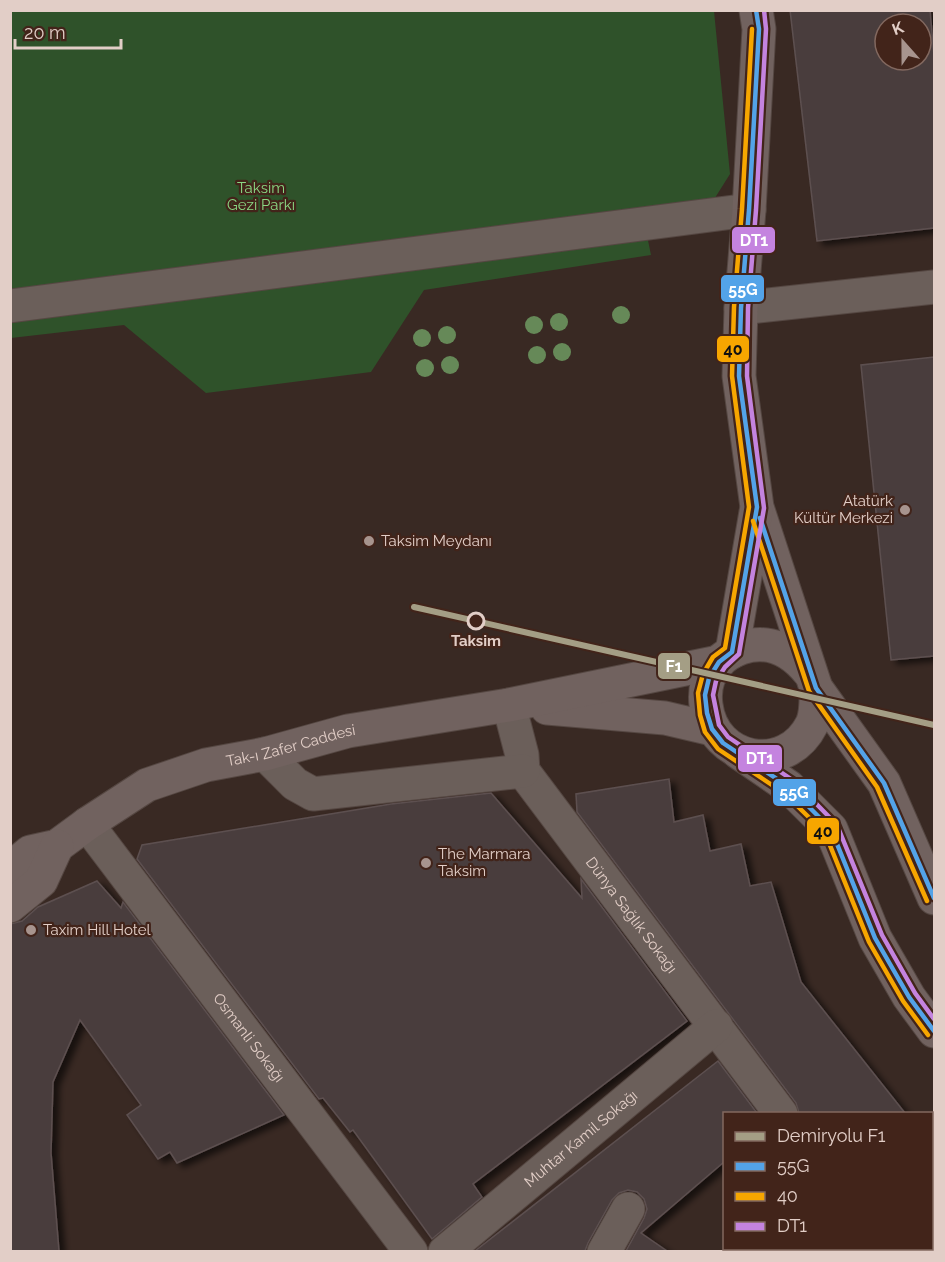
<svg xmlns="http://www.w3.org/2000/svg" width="945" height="1262" font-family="Raleway,sans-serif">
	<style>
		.green { fill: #2f522a }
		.building { fill: #4a3e3e; stroke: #5d5050; stroke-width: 1.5; fill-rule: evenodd; filter: url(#shadow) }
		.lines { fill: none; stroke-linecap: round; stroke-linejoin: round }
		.minor-casing { stroke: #554742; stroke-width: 35 }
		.major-casing { stroke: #554742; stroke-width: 35 }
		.minor { stroke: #6b5f5a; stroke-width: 33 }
		.major { stroke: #71625f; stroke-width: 33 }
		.bus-1-casing { stroke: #42241a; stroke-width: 9 }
		.bus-2-casing { stroke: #42241a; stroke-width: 9 }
		.bus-3-casing { stroke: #42241a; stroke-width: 9 }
		.bus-1 { stroke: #53a3e8; stroke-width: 4.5 }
		.bus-2 { stroke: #f7a600; stroke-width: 4.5 }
		.bus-3 { stroke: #c483df; stroke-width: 4.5 }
		.rail-1-casing { stroke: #42241a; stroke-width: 10 }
		.rail-1 { stroke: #a49e85; stroke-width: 6 }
		.tree { fill: #668958 }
		.poi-dot { fill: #a7948e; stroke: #42241a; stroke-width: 2 }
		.stop-dot { fill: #42241a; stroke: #e2cec7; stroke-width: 3 }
		.labels { text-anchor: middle; stroke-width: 4.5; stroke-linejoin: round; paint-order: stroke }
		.park-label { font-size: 15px; fill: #8ad783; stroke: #42241a }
		.poi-label { font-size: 15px; fill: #e2cec7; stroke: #42241a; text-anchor: start }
		.stop-label { font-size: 15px; font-weight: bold; fill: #e2cec7; stroke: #42241a }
		.street-label { font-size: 15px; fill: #e2cec7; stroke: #42241a }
		.line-badge { stroke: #42241a; stroke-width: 2 }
		.badge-label { font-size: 16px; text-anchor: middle; font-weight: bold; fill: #fff }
		.pale-badge-label { font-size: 16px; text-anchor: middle; font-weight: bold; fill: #111 }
	</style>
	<defs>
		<filter id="shadow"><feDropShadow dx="6" dy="4" stdDeviation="3" flood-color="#0009"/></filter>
	</defs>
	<rect width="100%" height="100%" fill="#392923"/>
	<!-- green -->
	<polygon class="green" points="10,11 714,11 730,174 713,201 642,211 651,255 424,290 371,372 206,393 124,325 11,338"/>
	<!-- building -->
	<g class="building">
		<path d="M790,10H930L934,56V228L817,241ZM885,24H921V60H885Z"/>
		<polygon points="934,357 934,656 891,660 861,365"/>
		<polygon points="669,779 674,822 703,815 710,851 741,844 750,886 771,882 801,982 905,1113 799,1113 796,1103 577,812 576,794"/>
		<polygon points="491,793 582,898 581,879 687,1021 473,1184 482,1197 432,1239 353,1130 350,1132 323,1098 319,1099 137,859 142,845 391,804"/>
		<polygon points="97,881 121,908 123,902 284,1115 177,1163 170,1152 158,1159 127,1115 141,1105 80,1020 53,1082 51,1153 59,1251 10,1251 10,924 22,921 38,907"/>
		<polygon points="718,1061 757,1113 724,1113 724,1162 641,1233 667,1251 626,1251 644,1218 647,1209 644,1199 637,1192 628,1190 619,1193 612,1200 588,1243 585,1251 475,1251"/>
	</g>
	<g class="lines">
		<!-- minor casing -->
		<g class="minor-casing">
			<g id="minor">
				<polyline points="10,306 749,210"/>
				<polyline points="741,308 934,287"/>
				<path id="s1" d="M509,705L522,755L523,771L781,1114"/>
				<polyline points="265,754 295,784 313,794 523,771"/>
				<path id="s2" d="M87,824L411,1252"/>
				<polyline points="915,1248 928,1252"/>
				<path id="s3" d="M445,1252L716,1026"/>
				<polyline points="604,1252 628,1209"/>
			</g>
		</g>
		<!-- major casing -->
		<g class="major-casing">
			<g id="major">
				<polyline points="756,10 759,29 749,210 741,308 739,376 757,507 816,688 884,783 934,898"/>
				<polyline points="732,652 756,512"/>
				<path d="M809,672C792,651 769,638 741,648C733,651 724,656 718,663C708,674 704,690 706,705C713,762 786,776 812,724C817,713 816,700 816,688"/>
				<polyline points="547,708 665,718 712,729"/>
				<polyline points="738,752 789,787 831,829 875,938 909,997 934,1031"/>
				<path id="s4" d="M10,869L30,852L57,846L87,824L147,785L206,765L265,754L348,731L509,705L719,662"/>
				<polyline points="10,906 41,881 57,846"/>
			</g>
		</g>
		<!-- minor -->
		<use href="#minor" class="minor"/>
		<!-- major -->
		<use href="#major" class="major"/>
		<!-- bus-1 casing -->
		<g class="bus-1-casing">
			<g id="bus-1">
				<polyline points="756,10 759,29 749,210 741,308 739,376 757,507 732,652 719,662 709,678 705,695 707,713 712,729 723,743 789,787 831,829 875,938 909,997 934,1031"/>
				<polyline points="760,518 816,688 884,783 934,898"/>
			</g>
		</g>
		<!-- bus-2 casing -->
		<g class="bus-2-casing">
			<g id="bus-2">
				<polyline points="752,29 742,209 734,307 732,376 749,507 725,648 713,657 703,674 698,693 700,715 705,732 718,749 784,793 825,833 869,942 903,1001 928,1035"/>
				<polyline points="753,521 809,691 877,787 927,901"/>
			</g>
		</g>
		<!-- bus-3 casing -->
		<g class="bus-3-casing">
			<polyline id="bus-3" points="764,10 766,29 756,210 748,308 747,376 764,508 739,654 725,667 716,681 713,695 719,725 728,737 794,781 837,825 882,935 915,993 934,1019"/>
		</g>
		<!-- bus-1 -->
		<use href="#bus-1" class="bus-1"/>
		<!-- bus-2 -->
		<use href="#bus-2" class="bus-2"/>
		<!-- bus-3 -->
		<use href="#bus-3" class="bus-3"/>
		<!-- rail-1 casing -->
		<g class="rail-1-casing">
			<polyline id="rail-1" points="414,607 934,725"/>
		</g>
		<!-- rail-1 -->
		<use href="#rail-1" class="rail-1"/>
	</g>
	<!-- trees -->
	<g class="tree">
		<circle cx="621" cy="315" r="9"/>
		<circle cx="559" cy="322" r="9"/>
		<circle cx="534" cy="325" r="9"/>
		<circle cx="447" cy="335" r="9"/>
		<circle cx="422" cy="338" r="9"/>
		<circle cx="562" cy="352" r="9"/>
		<circle cx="537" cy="355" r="9"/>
		<circle cx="450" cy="365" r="9"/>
		<circle cx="425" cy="368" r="9"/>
	</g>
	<!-- markers -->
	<g class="poi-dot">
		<circle cx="905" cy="510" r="6"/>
		<circle cx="369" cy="541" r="6"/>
		<circle cx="426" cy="863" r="6"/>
		<circle cx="31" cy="930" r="6"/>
	</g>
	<circle class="stop-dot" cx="476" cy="621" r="8"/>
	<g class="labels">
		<!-- park labels -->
		<g class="park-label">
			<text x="261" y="193">Taksim<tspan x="261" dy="17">Gezi Parkı</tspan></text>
		</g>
		<!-- poi labels -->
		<g class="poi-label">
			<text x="893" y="506" text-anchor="end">Atatürk<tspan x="893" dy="17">Kültür Merkezi</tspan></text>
			<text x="381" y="546">Taksim Meydanı</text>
			<text x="438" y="859">The Marmara<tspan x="438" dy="17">Taksim</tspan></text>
			<text x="43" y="935">Taxim Hill Hotel</text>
		</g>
		<!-- stop labels -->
		<g class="stop-label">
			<text x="476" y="646">Taksim</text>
		</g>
		<!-- street labels -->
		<g class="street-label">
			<text dy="5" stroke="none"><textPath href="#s4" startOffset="312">Tak-ı Zafer Caddesi</textPath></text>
			<text dy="5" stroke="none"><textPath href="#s1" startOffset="248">Dünya Sağlık Sokağı</textPath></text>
			<text dy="5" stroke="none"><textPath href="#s2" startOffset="268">Osmanli Sokağı</textPath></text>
			<text dy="5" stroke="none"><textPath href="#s3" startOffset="177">Muhtar Kamil Sokağı</textPath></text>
		</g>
	</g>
	<g class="line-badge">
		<rect x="731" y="226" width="45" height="28" rx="6" fill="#c483df"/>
		<rect x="720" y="274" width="45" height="29" rx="6" fill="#53a3e8"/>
		<rect x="716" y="335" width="34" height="28" rx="6" fill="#f7a600"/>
		<rect x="657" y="652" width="34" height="28" rx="6" fill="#a49e85"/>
		<rect x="737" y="744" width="46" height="29" rx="6" fill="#c483df"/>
		<rect x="772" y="778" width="45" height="29" rx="6" fill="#53a3e8"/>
		<rect x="806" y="817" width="34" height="28" rx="6" fill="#f7a600"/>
	</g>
	<g class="badge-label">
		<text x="754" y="246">DT1</text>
		<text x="743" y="295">55G</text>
		<text x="674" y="672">F1</text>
		<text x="760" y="764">DT1</text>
		<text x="794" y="798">55G</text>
	</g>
	<g class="pale-badge-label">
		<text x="733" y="355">40</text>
		<text x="823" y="837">40</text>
	</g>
	<!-- border -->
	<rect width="945" height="1262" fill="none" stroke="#e2cec7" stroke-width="24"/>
	<!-- legend -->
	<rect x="723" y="1112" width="210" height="138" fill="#42241a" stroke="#82685f" stroke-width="1.5"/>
	<rect x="735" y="1132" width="30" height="9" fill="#a49e85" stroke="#82685f" stroke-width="1.5"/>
	<text x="777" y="1142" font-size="18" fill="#e2cec7">Demiryolu F1</text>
	<rect x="735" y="1162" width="30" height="9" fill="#53a3e8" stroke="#82685f" stroke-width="1.5"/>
	<text x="777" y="1172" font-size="18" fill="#e2cec7">55G</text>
	<rect x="735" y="1192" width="30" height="9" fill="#f7a600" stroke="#82685f" stroke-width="1.5"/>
	<text x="777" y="1202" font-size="18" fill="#e2cec7">40</text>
	<rect x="735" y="1222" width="30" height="9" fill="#c483df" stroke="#82685f" stroke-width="1.5"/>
	<text x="777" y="1232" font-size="18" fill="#e2cec7">DT1</text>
	<!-- north arrow -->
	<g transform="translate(903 42) rotate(339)"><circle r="28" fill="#42241a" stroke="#82685f" stroke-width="1.5"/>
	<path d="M0-4.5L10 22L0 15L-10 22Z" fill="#a7948e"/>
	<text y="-9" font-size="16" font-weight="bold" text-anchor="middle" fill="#e2cec7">K</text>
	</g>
	<!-- scale -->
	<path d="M15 39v9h106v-9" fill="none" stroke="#e2cec7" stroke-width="3"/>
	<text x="24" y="39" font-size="18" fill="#e2cec7" stroke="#42241a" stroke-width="4.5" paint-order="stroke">20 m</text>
</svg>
